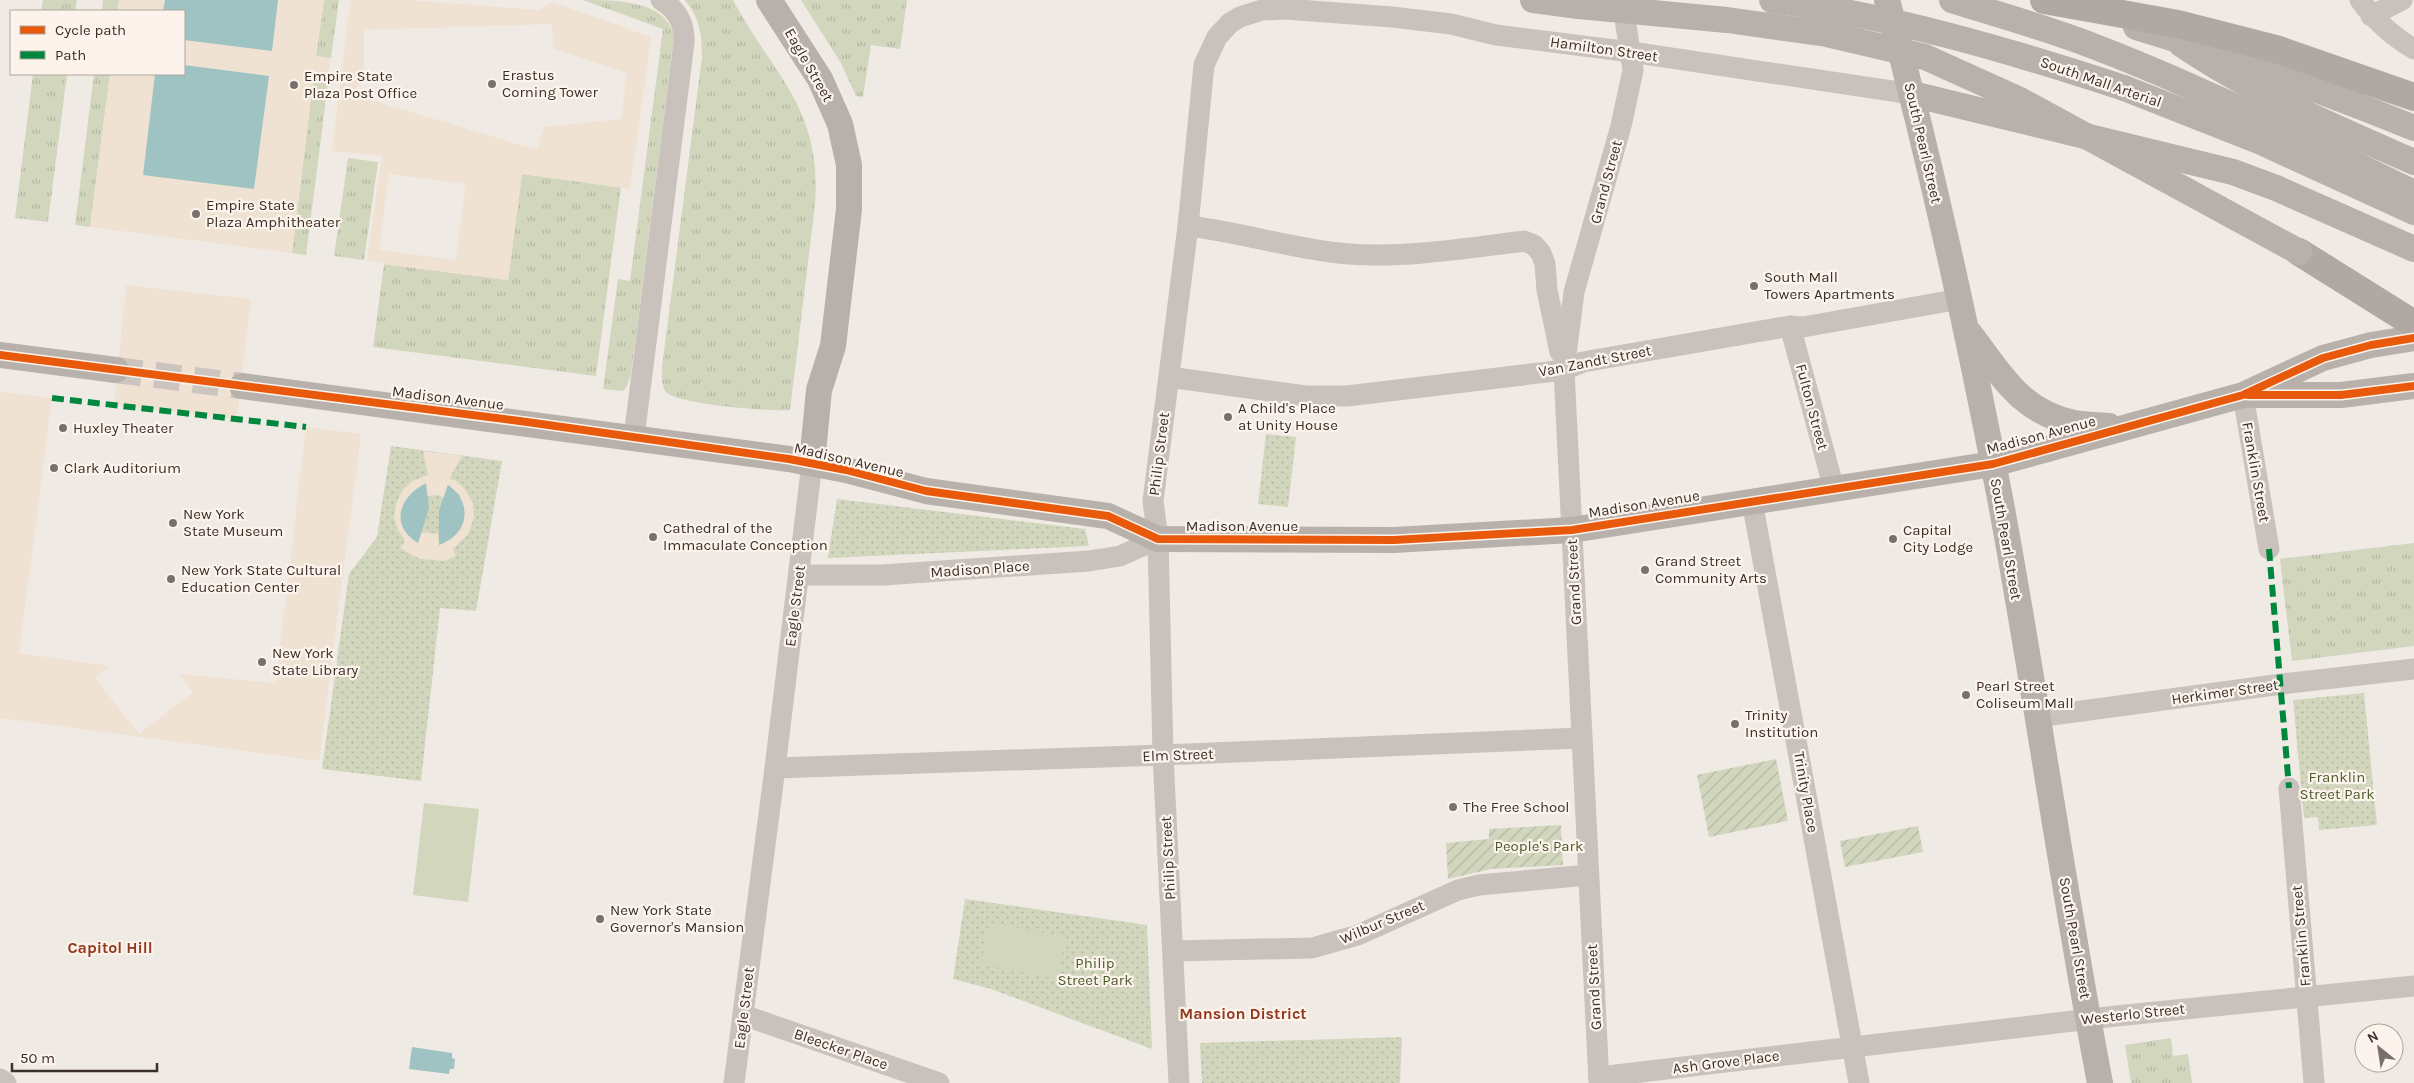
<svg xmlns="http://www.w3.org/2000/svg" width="2414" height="1083" font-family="Karla,sans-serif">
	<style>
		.grass { fill: url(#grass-tufts) }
		.park { fill: url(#park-dots) }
		.garden { fill: url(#garden-furrows) }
		.pitch { fill: #d1d6bd }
		.plaza { fill: #efe2d3; fill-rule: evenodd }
		.water { fill: #9ec3c2 }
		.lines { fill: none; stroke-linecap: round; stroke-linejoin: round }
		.major-tunnel { stroke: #ccc5bf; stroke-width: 26; stroke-dasharray: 26 13; stroke-linecap: butt }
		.minor { stroke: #c9c2bc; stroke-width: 21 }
		.major { stroke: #b8b0ab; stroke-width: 26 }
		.highway { stroke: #afa9a3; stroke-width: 28 }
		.major-bridge { stroke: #b8b0ab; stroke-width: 26 }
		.highway-bridge { stroke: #afa9a3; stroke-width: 28 }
		.quiet { stroke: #00873e; stroke-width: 6; stroke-dasharray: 12 6; stroke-linecap: butt }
		.cycleway-casing { stroke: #fcf4ec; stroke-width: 11 }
		.cycleway { stroke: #e8590c; stroke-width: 8 }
		.poi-dot { fill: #7a706b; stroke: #fcf4ec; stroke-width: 2 }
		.labels { text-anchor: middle; stroke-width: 4.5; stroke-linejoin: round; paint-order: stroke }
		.street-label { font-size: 15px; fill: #3b2f2a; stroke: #fcf4ec }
		.poi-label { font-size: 15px; fill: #3b2f2a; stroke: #fcf4ec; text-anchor: start }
		.park-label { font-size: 15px; fill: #4a5c2b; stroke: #fcf4ec }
		.neighbourhood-label { font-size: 16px; font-weight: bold; fill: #91371c; stroke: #fcf4ec }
	</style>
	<defs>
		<pattern id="grass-tufts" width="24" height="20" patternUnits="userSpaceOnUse" patternTransform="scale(1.25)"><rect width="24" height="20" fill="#d1d6bd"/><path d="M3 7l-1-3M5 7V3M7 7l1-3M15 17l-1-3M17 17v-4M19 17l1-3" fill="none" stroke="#b4b8a3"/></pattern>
		<pattern id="park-dots" width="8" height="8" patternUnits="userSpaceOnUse" patternTransform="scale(1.25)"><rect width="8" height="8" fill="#d1d6bd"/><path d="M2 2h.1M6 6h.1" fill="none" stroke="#b4b8a3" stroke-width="1.8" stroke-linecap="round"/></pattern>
		<pattern id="garden-furrows" width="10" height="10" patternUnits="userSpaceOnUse" patternTransform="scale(1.25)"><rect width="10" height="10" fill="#d1d6bd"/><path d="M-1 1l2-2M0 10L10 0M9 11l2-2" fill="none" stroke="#b4b8a3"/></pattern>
	</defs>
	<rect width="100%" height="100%" fill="#f0eae4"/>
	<!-- grass -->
	<g class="grass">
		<polygon points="43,0 77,0 75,11 41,11"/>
		<polygon points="103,0 119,0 118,11 102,11"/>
		<polygon points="324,0 339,0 331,58 316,56"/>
		<path d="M583,0C615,0 669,0 674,38L631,374L627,386L623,391L603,389L618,279L630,281L663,29Z"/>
		<path d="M684,0H733C774,77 822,107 815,205L790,410C772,412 678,404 667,393C661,387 662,376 662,367L702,57C702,36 700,16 684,0Z"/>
		<polygon points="801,0 907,0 900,49 871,45 863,97 856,96 841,63"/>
		<polygon points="33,74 67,74 48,222 15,218"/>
		<polygon points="94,74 110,74 90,227 75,225"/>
		<polygon points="313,82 328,83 306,255 292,253"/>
		<polygon points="348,158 378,162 364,260 334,256"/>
		<polygon points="522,174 621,187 596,376 373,347 384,264 508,280"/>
		<polygon points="2414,543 2414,646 2292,661 2280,559"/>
		<polygon points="2171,1038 2173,1056 2188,1054 2192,1083 2131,1083 2125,1045"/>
	</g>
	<!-- park -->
	<g class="park">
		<polygon points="1266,434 1296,437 1288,507 1258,504"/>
		<polygon points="391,446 502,461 476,611 440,608 421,781 322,769 349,574 377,537"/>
		<polygon points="837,499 1085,529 1089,546 828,558"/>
		<polygon points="2364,693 2377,825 2319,830 2318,817 2304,818 2293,700"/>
		<polygon points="965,899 1147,925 1152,1049 991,989 953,979"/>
		<polygon points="1402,1037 1400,1083 1202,1083 1200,1043"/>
	</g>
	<!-- garden -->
	<g class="garden">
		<polygon points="1776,759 1788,821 1709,837 1697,775"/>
		<polygon points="1561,825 1563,865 1491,869 1448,879 1446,843 1489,839 1489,829"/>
		<polygon points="1918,826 1923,852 1845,867 1840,841"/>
	</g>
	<!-- pitch -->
	<g class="pitch">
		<polygon points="424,803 479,809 468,902 413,895"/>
		<polygon points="989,922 1066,937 1057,979 980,964"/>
	</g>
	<!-- plaza -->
	<g class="plaza">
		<polygon points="119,0 165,0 163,11 118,11"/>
		<polygon points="278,0 324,0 316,56 331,58 328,83 313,82 292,253 90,227 110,74 155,74 143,175 269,76 184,65 184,40 272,51"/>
		<path d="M351,0H408L539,10L553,2L651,37L630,189L522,174L508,280L384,264L367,260L382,156L332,151ZM552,24L554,49L627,73L621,119L544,127L537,150L355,95L364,64V30ZM389,174L466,184L456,260L379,250Z"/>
		<polygon points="126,285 251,299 237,419 114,405"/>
		<polygon points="0,392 52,398 19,653 110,666 95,678 139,734 193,692 179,674 276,683 306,427 361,434 319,761 0,718"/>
		<path d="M423,451L462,456L449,479L455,480L465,489L473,503L474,517L469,533L453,549L456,556L445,561L420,559L400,548L405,541L398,530L394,517L396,504L402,491L412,481L428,475ZM425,483L427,496L438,495L443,498L448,485L460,495L462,503L464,520L461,529L439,544L438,534L422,532L418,543Z"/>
	</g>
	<!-- water -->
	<g class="water">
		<polygon points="165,0 278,0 272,51 184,40 184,11 163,11"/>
		<polygon points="184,65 269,76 254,189 143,175 155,74 184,74"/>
		<path d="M426,483L429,508L418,543C389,525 399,497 426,483Z"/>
		<path d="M448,485C474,503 468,535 439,545V511Z"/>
		<polygon points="412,1047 452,1053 452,1058 455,1059 454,1069 450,1069 449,1074 409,1069"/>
	</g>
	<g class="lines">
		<!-- major-tunnel -->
		<polyline class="major-tunnel" points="116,370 242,386"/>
		<!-- minor -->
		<g class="minor">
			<path d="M2360,0C2375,21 2392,36 2414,49"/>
			<polyline points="2371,16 2402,0"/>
			<path d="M1188,226C1242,232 1295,250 1349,254C1408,258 1467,248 1524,241L1534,245L1541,253L1545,264L1547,290L1560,352"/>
			<polyline points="1790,326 1834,489"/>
			<polyline points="1169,377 1306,396 1347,396 1564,370 1583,362 1790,326 1803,327 1960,299"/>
			<polyline points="2243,395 2269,549"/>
			<path d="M634,437L684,43C685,24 677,9 661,0"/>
			<polyline points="1752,501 1859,1083"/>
			<polyline points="799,575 883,575 1089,561 1120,556 1158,539"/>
			<polyline points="2037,717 2282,684 2414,669"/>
			<polyline points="775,768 1163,755 1581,738"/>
			<polyline points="2289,788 2314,1083"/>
			<polyline points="1173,951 1312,948 1358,935 1458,890 1479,885 1588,875"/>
			<polyline points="743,1015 939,1083"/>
			<polyline points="1599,1077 2116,1016 2414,986"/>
			<polyline points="0,1079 6,1083"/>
			<polyline points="734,1083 775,768 812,463"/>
			<polyline points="1179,1083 1163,755 1158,539 1153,501 1188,226 1204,65 1217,37 1230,23 1240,17 1262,10 1285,9 1392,17 1451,24 1496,35 1631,52 1912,94"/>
			<polyline points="1599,1083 1564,370 1574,292 1621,126 1633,70 1622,0"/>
		</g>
		<!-- major -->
		<g class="major">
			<polyline points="769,0 820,79 840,124 849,165 849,209 833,346 819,390 812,463"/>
			<polyline points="1533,0 1579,6"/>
			<path d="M1887,0C1931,164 1968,331 2000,498C2036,692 2063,889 2100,1083"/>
			<path d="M1952,0C1999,15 2047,28 2093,46C2203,88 2308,142 2414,193"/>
			<path d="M2181,44C2253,93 2334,127 2414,162"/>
			<polyline points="2124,88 2261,142 2414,212"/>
			<polyline points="1912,94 2233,172 2276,188 2414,249"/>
			<polyline points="2359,106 2414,128"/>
			<path d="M1970,334C2001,374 2020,412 2074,423C2085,425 2097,425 2109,426"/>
			<polyline points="0,355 116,370"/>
			<polyline points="242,386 789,459 846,470 926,491 1108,516 1158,539 1394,540 1572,530 1993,464 2243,395 2323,358 2371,345 2414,338"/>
			<polyline points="2251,395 2341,395 2414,386"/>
		</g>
		<!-- highway -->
		<polyline class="highway" points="2299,252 2414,324"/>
		<!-- major-bridge -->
		<g class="major-bridge">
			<path d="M1772,0C1892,16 2008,50 2124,88"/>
			<polyline points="1579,6 1727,20 1827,34 1925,57 2018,99 2299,252"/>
			<polyline points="2136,27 2221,53 2359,106"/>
		</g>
		<!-- highway-bridge -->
		<polyline class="highway-bridge" points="2044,0 2178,24 2276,49 2414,97"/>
		<!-- quiet -->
		<g class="quiet">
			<polyline points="52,398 306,427"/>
			<polyline points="2269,549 2289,788"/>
		</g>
		<!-- cycleway casing -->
		<g class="cycleway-casing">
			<g id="cycleway">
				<polyline points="0,355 527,422 789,459 846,470 926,491 1108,516 1158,539 1394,540 1572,530 1993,464 2243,395 2323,358 2371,345 2414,338"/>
				<polyline points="2248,395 2341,395 2414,386"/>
			</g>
		</g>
		<!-- cycleway -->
		<use href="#cycleway" class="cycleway"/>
	</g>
	<!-- markers -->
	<g class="poi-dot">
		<circle cx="492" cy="84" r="5"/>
		<circle cx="294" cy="85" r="5"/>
		<circle cx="196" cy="214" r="5"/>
		<circle cx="1754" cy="286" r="5"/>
		<circle cx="1228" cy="417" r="5"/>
		<circle cx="63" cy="428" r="5"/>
		<circle cx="54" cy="468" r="5"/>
		<circle cx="173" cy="523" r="5"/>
		<circle cx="653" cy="537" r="5"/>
		<circle cx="1893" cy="539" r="5"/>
		<circle cx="1645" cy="570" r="5"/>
		<circle cx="171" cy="579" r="5"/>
		<circle cx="262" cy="662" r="5"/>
		<circle cx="1966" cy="695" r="5"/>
		<circle cx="1735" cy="724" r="5"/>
		<circle cx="1453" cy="807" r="5"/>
		<circle cx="600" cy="919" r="5"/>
	</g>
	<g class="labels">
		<!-- street labels -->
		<g class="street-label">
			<text transform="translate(1604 49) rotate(8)" y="5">Hamilton Street</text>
			<text transform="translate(809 65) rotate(60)" y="5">Eagle Street</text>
			<text transform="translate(2101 82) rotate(19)" y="5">South Mall Arterial</text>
			<text transform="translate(1923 143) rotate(77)" y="5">South Pearl Street</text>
			<text transform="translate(1606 182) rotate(-75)" y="5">Grand Street</text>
			<text transform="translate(1595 361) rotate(-11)" y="5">Van Zandt Street</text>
			<text transform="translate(448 398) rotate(7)" y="5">Madison Avenue</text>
			<text transform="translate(1812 407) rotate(75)" y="5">Fulton Street</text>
			<text transform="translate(2041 435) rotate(-15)" y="5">Madison Avenue</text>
			<text transform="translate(1159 454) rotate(-83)" y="5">Philip Street</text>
			<text transform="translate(849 460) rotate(13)" y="5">Madison Avenue</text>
			<text transform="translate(2256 472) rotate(80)" y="5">Franklin Street</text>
			<text transform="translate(1644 504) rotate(-9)" y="5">Madison Avenue</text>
			<text x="1242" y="531">Madison Avenue</text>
			<text transform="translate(2006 539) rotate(80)" y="5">South Pearl Street</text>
			<text transform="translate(980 569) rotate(-4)" y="5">Madison Place</text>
			<text transform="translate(1574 582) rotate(-93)" y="5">Grand Street</text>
			<text transform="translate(795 606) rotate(-83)" y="5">Eagle Street</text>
			<text transform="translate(2225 692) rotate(-8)" y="5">Herkimer Street</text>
			<text transform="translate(1178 755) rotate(-2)" y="5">Elm Street</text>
			<text transform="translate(1806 792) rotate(80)" y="5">Trinity Place</text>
			<text transform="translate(1168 858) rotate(-93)" y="5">Philip Street</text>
			<text transform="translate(1382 922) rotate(-23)" y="5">Wilbur Street</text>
			<text transform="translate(2301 936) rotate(-95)" y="5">Franklin Street</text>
			<text transform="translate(2075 938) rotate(80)" y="5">South Pearl Street</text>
			<text transform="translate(1594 987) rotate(-93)" y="5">Grand Street</text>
			<text transform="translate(744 1008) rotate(-83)" y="5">Eagle Street</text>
			<text transform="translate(2133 1014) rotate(-6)" y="5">Westerlo Street</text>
			<text transform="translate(841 1049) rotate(19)" y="5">Bleecker Place</text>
			<text transform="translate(1726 1062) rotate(-7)" y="5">Ash Grove Place</text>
		</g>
		<!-- poi labels -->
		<g class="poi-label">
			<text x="502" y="80">Erastus<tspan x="502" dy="17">Corning Tower</tspan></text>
			<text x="304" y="81">Empire State<tspan x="304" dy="17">Plaza Post Office</tspan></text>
			<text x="206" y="210">Empire State<tspan x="206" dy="17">Plaza Amphitheater</tspan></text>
			<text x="1764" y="282">South Mall<tspan x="1764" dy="17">Towers Apartments</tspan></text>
			<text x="1238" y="413">A Child's Place<tspan x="1238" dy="17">at Unity House</tspan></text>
			<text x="73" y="433">Huxley Theater</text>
			<text x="64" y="473">Clark Auditorium</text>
			<text x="183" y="519">New York<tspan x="183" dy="17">State Museum</tspan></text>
			<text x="663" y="533">Cathedral of the<tspan x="663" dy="17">Immaculate Conception</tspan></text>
			<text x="1903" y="535">Capital<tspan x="1903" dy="17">City Lodge</tspan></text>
			<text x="1655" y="566">Grand Street<tspan x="1655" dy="17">Community Arts</tspan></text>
			<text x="181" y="575">New York State Cultural<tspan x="181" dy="17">Education Center</tspan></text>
			<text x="272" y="658">New York<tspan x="272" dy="17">State Library</tspan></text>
			<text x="1976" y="691">Pearl Street<tspan x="1976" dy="17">Coliseum Mall</tspan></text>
			<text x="1745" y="720">Trinity<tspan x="1745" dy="17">Institution</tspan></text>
			<text x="1463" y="812">The Free School</text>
			<text x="610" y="915">New York State<tspan x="610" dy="17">Governor's Mansion</tspan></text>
		</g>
		<!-- park labels -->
		<g class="park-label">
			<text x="2337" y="782">Franklin<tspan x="2337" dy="17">Street Park</tspan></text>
			<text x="1539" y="851">People's Park</text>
			<text x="1095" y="968">Philip<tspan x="1095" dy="17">Street Park</tspan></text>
		</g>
		<!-- neighbourhood labels -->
		<g class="neighbourhood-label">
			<text x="110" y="953">Capitol Hill</text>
			<text x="1243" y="1019">Mansion District</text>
		</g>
	</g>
	<!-- legend -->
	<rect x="10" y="10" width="175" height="65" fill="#fcf4ec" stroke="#afa59e"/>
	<rect x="20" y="26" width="25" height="8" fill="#e8590c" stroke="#afa59e"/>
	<text x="55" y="35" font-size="15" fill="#3b2f2a">Cycle path</text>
	<rect x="20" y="51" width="25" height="8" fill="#00873e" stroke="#afa59e"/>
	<text x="55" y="60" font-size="15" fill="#3b2f2a">Path</text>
	<!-- north arrow -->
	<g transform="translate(2379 1048) rotate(330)"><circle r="24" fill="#fcf4ec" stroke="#afa59e"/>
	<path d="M0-4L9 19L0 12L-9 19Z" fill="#7a706b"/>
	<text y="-8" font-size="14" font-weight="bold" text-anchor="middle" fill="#3b2f2a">N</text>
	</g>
	<!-- scale -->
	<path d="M12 1063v8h145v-8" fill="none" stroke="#3b2f2a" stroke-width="2.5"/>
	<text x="20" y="1063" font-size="15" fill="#3b2f2a" stroke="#fcf4ec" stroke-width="4" paint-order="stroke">50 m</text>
</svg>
